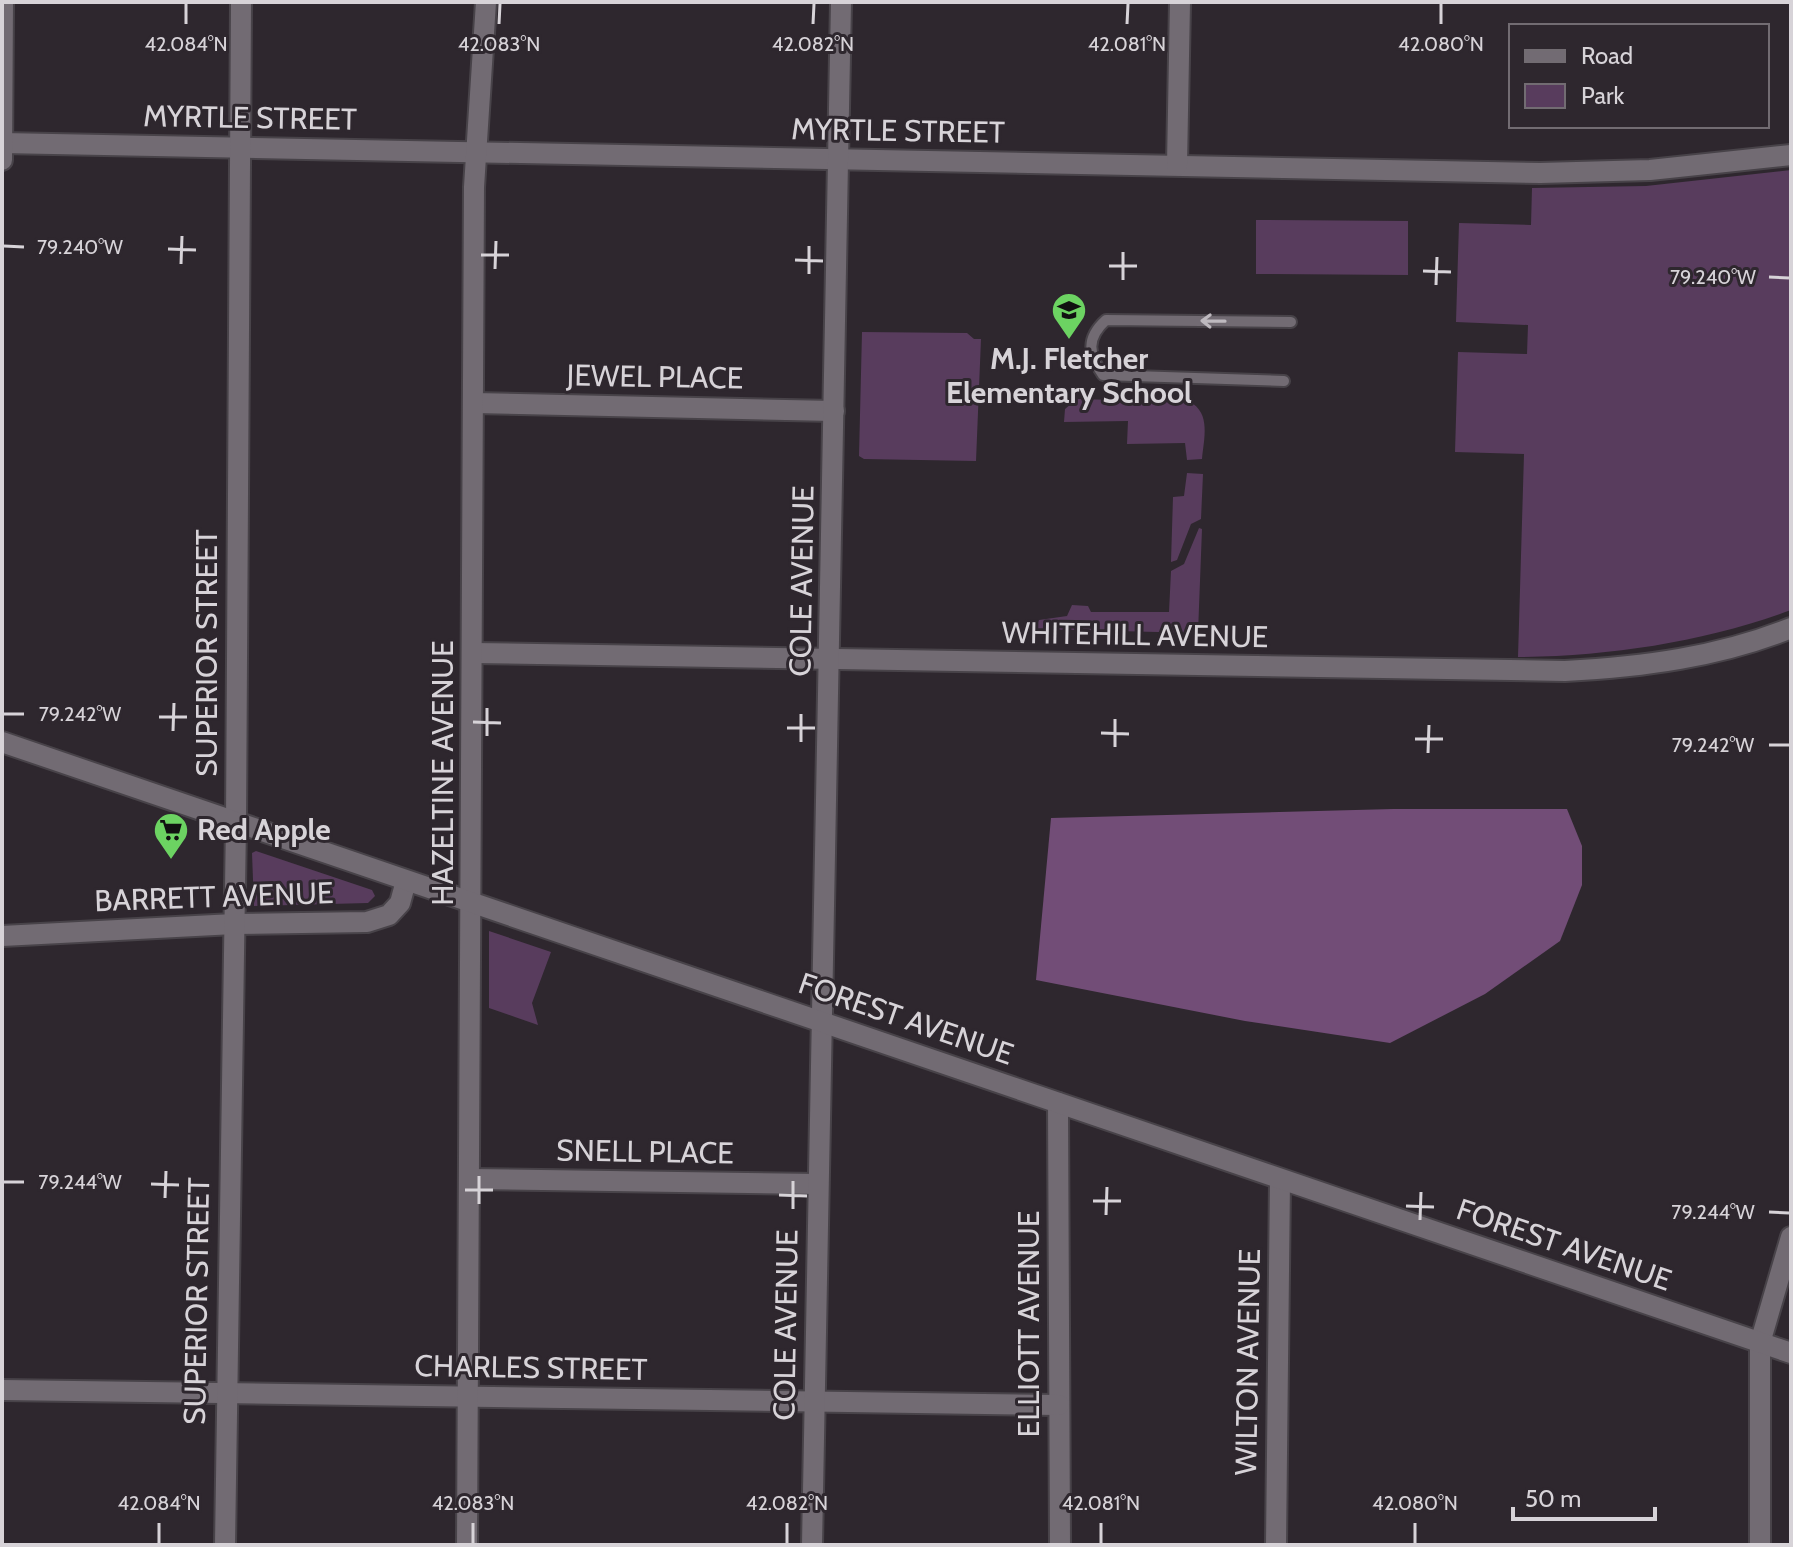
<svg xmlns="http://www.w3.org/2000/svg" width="1793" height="1547" font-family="Cabin,sans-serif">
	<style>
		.green { fill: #583c5d }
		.forest { fill: #724d77 }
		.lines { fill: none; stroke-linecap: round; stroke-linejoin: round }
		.lane-casing { stroke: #484349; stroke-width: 14 }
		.street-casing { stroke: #484349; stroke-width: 24 }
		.secondary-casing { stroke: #484349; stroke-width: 24 }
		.lane { stroke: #726b73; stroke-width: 10 }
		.street { stroke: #726b73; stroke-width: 20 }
		.secondary { stroke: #726b73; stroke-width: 20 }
		.oneway { stroke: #beb9bf }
		.ticks { fill: none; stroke: #d7d3d8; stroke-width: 3 }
		.labels { text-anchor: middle; stroke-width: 6; stroke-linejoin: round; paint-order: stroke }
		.street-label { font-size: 30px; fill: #d7d3d8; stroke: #2e272e }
		.poi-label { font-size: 30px; font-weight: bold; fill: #d7d3d8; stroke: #2e272e }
		.ticks-label { font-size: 20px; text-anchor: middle; fill: #d7d3d8; stroke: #2e272e; stroke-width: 6; stroke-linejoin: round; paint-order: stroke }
	</style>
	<rect width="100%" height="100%" fill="#2e272e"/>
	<!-- green -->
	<g class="green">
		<path d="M1791,170V610C1704,642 1611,656 1518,657L1524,454L1455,452L1458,352L1527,354L1528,325L1456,322L1459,223L1531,225L1532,188L1646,186Z"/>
		<polygon points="1256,220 1408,221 1408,275 1256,274"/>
		<polygon points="862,332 967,333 974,339 981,339 976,461 864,459 859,456"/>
		<path d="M1077,399L1190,402C1211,413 1204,439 1202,459L1187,460L1185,443L1127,444L1128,421L1064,422L1065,409Z"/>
		<polygon points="1187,473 1203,474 1201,519 1191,524 1177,560 1171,562 1173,497 1184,496"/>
		<polygon points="1199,528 1202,529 1198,633 1035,629 1039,620 1067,616 1072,605 1088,606 1091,612 1169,612 1171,571 1184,564"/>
		<polygon points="256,851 372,890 375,896 368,903 254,906 252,853"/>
		<polygon points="489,931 551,952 532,1003 538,1025 489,1008"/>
	</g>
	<!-- forest -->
	<polygon class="forest" points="1393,809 1567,809 1582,846 1582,885 1560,941 1485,994 1390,1043 1245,1021 1036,980 1051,818"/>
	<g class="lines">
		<!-- lane casing -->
		<g class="lane-casing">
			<path id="lane" d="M1284,381L1103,375C1088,354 1086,338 1106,320L1291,322"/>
		</g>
		<!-- street casing -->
		<g class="street-casing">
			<g id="street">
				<polyline points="2,143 1540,173 1650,170 1791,155"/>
				<polyline points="2,160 3,2"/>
				<polyline points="1177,165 1180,2"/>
				<polyline points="474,403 834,411"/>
				<path d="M473,653L1565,671C1642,667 1719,657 1791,628"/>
				<polyline points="2,936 234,924 367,922 389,915 400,903 406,881"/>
				<polyline points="1058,1103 1060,1545"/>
				<polyline points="470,1179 818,1184"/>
				<polyline points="2,1390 1059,1405"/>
				<polyline points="225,1545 236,823 241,2"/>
				<polyline points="467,1545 474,187 486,2"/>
				<polyline points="812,1545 841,2"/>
				<polyline points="1276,1545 1280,1180"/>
				<polyline points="1760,1545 1760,1343 1791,1237"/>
			</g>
		</g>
		<!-- secondary casing -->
		<g class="secondary-casing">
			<polyline id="secondary" points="2,742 1791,1353"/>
		</g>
		<!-- lane -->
		<use href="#lane" class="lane"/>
		<!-- street -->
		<use href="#street" class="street"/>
		<!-- secondary -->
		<use href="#secondary" class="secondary"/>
	</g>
	<!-- one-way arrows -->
	<defs><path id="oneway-shaft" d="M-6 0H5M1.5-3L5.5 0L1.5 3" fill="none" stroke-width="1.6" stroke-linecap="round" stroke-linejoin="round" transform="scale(2)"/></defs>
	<use class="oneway" href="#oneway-shaft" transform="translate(1213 321) rotate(-179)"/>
	<!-- ticks -->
	<path class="ticks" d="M186,24V4M499,24L500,4M813,24L814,4M1127,24L1128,4M1441,24V4M4,246L24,247M168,249L196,250M481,255H509M795,260L823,261M181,264L182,236M1109,266H1137M495,269L496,241M1423,271L1451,272M809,274V246M1769,277L1789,278M1123,280V252M1436,285L1437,257M4,714H24M159,717H187M473,722L501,723M787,728H815M173,731L174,703M1101,733L1129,734M487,736V708M1415,739H1443M801,742V714M1769,745H1789M1115,747V719M1428,753L1429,725M4,1182H24M151,1184L179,1185M465,1190H493M779,1195L807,1196M165,1198L166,1171M1093,1201H1121M479,1204V1176M1406,1206L1434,1207M793,1209V1181M1769,1212L1789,1213M1106,1215L1107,1187M1420,1220L1421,1192M159,1543V1523M473,1543V1523M787,1543V1523M1101,1543V1523M1415,1543V1523"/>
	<!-- icons -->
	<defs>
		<g id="school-pin" transform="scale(1.8)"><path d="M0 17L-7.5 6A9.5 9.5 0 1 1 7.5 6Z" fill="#6cd362" stroke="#2e272e"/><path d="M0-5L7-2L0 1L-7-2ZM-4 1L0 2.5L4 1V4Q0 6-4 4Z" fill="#111"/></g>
		<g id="supermarket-pin" transform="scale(1.8)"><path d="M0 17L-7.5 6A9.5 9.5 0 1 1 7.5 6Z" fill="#6cd362" stroke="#2e272e"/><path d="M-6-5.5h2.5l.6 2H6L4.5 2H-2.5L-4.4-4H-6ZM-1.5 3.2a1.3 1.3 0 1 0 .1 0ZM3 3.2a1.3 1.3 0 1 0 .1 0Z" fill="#111"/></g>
	</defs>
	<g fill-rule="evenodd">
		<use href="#school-pin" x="1069" y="310"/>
		<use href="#supermarket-pin" x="171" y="830"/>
	</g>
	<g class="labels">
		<!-- street labels -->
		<g class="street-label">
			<text transform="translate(250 118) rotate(1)" y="10">MYRTLE STREET</text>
			<text transform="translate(898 131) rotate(1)" y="10">MYRTLE STREET</text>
			<text transform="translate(655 377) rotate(1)" y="10">JEWEL PLACE</text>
			<text transform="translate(802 581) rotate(-89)" y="10">COLE AVENUE</text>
			<text transform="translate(1135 635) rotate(1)" y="10">WHITEHILL AVENUE</text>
			<text transform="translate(207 653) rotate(-90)" y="10">SUPERIOR STREET</text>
			<text transform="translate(443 773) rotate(-90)" y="10">HAZELTINE AVENUE</text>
			<text transform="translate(214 897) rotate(-2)" y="10">BARRETT AVENUE</text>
			<text transform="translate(906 1019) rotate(19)" y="10">FOREST AVENUE</text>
			<text transform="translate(645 1152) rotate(1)" y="10">SNELL PLACE</text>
			<text transform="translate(1564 1245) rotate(19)" y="10">FOREST AVENUE</text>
			<text transform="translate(197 1301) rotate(-89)" y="10">SUPERIOR STREET</text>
			<text transform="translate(1029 1324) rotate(-90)" y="10">ELLIOTT AVENUE</text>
			<text transform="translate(786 1325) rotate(-89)" y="10">COLE AVENUE</text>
			<text transform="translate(1248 1362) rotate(-89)" y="10">WILTON AVENUE</text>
			<text transform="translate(531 1368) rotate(1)" y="10">CHARLES STREET</text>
		</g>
		<!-- poi labels -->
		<g class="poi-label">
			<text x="1069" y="369">M.J. Fletcher<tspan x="1069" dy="34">Elementary School</tspan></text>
			<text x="197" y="840" text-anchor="start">Red Apple</text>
		</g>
	</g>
	<g class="ticks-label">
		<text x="186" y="51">42.084°N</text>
		<text x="499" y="51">42.083°N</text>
		<text x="813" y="51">42.082°N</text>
		<text x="1127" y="51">42.081°N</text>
		<text x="1441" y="51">42.080°N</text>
		<text x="80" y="254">79.240°W</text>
		<text x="1713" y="284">79.240°W</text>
		<text x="80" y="721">79.242°W</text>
		<text x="1713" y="752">79.242°W</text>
		<text x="80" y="1189">79.244°W</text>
		<text x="1713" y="1219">79.244°W</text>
		<text x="159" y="1510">42.084°N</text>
		<text x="473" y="1510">42.083°N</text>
		<text x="787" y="1510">42.082°N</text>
		<text x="1101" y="1510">42.081°N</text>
		<text x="1415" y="1510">42.080°N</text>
	</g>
	<!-- border -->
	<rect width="1793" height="1547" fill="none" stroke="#d7d3d8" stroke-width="8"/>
	<!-- legend -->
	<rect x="1509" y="24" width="260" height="104" fill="#2e272e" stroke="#726c72" stroke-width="2"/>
	<rect x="1525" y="50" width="40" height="12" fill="#726b73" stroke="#726c72" stroke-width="2"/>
	<text x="1581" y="64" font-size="24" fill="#d7d3d8">Road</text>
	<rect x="1525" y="84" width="40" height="24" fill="#583c5d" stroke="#726c72" stroke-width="2"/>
	<text x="1581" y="104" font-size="24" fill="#d7d3d8">Park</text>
	<!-- scale -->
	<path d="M1513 1507v12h142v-12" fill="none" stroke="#d7d3d8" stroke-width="4"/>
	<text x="1525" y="1507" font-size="24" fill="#d7d3d8" stroke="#2e272e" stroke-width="6" paint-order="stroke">50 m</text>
</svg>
